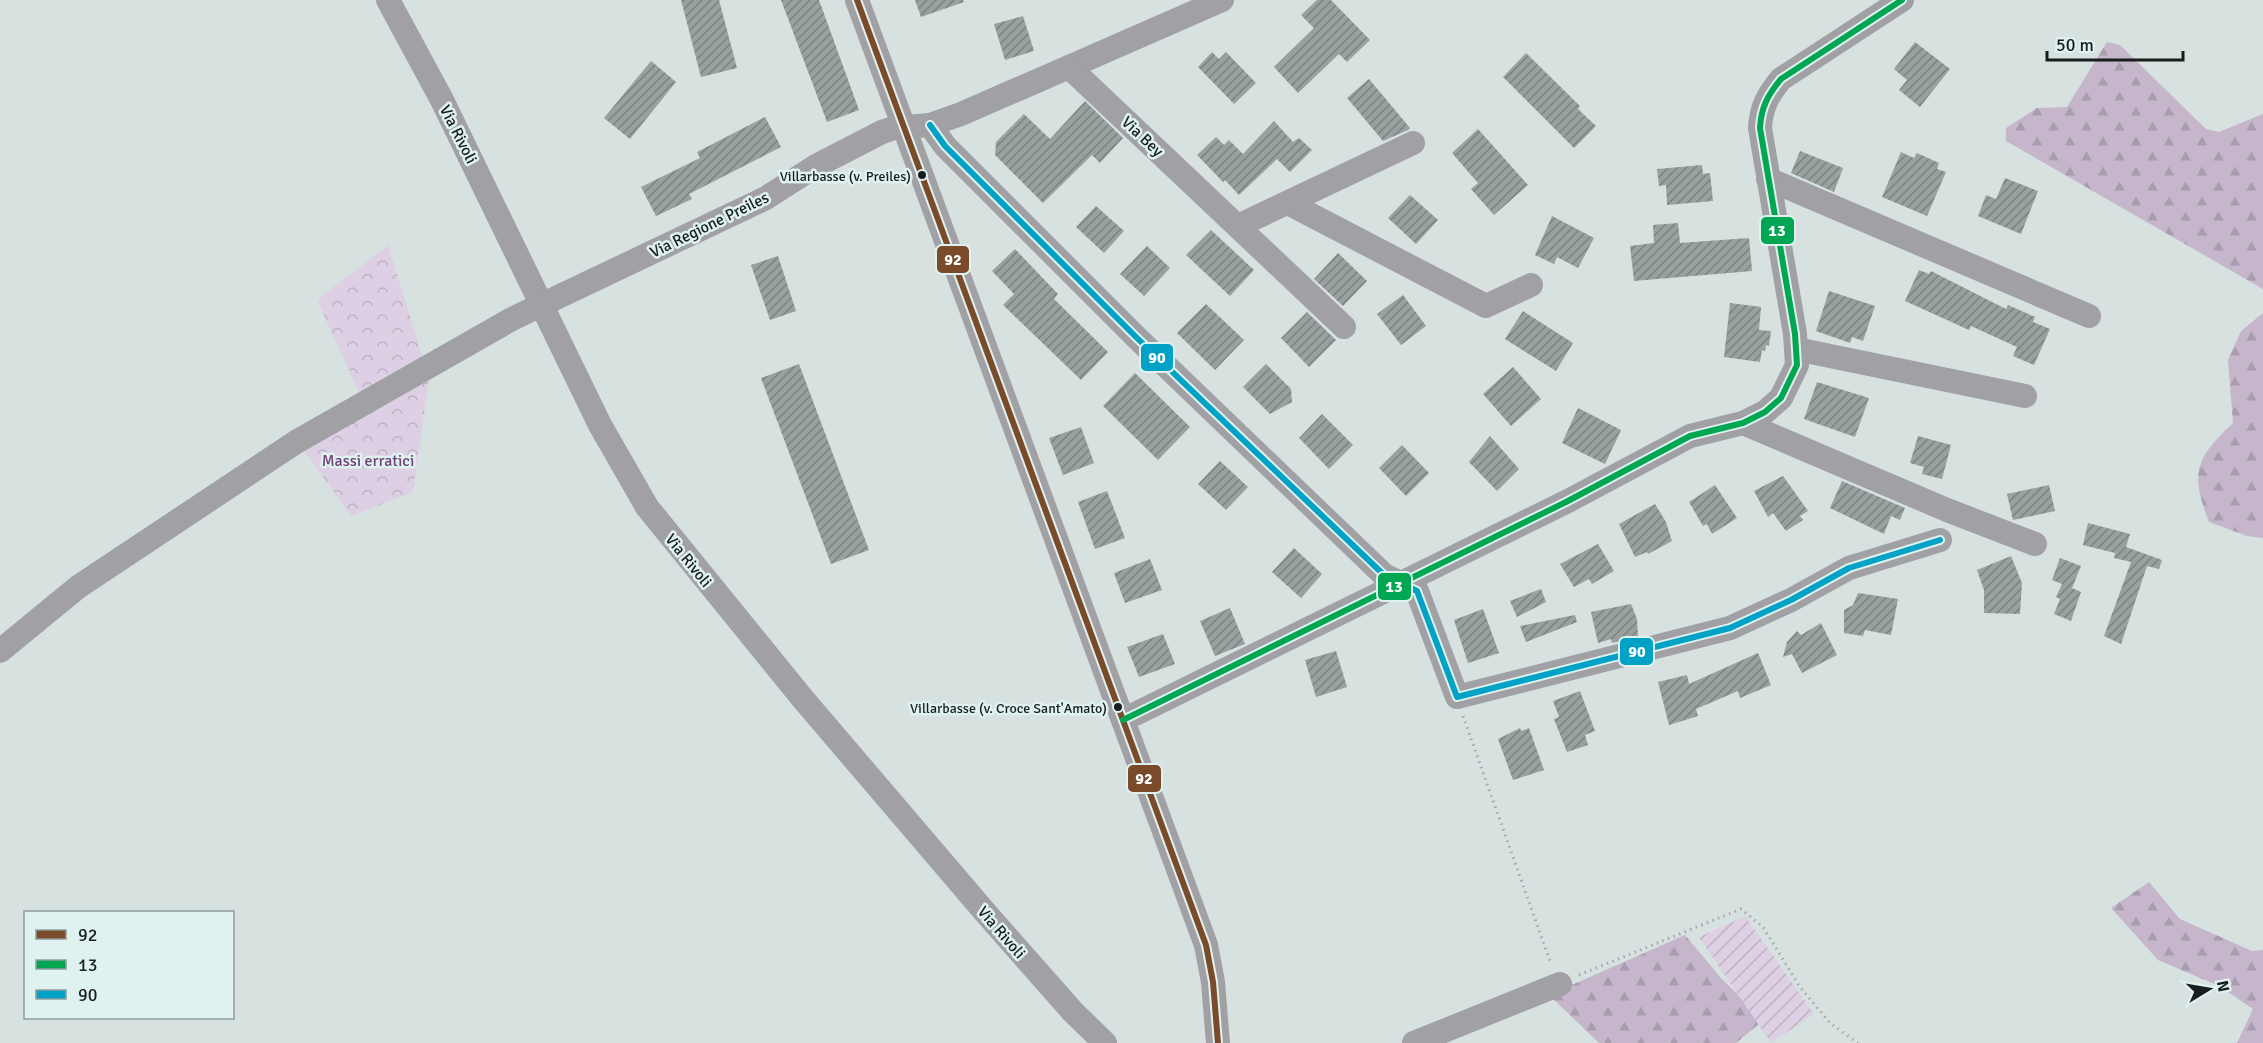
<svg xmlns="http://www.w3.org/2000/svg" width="2263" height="1043" font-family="Signika,sans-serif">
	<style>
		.forest { fill: url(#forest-firs) }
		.park { fill: url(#park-crowns) }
		.garden { fill: url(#garden-furrows) }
		.building { fill: url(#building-hatch) }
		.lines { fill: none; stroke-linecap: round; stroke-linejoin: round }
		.path { stroke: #a5a7aa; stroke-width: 3; stroke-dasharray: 1.5 4.5; stroke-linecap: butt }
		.minor { stroke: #a1a0a4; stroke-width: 24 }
		.bus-1-casing { stroke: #dff2f0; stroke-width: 10 }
		.bus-2-casing { stroke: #dff2f0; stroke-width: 10 }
		.bus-3-casing { stroke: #dff2f0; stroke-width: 10 }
		.bus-1 { stroke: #7a4b2a; stroke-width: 6 }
		.bus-2 { stroke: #00a651; stroke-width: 6 }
		.bus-3 { stroke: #01a2c5; stroke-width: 6 }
		.bus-dot { fill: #171e1d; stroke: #dff2f0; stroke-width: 2 }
		.labels { text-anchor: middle; stroke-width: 5; stroke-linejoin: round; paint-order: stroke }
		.bus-label { font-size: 14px; fill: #171e1d; stroke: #dff2f0; text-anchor: end }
		.street-label { font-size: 16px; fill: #171e1d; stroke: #dff2f0 }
		.park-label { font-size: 16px; fill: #6f3f75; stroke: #dff2f0 }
		.line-badge { stroke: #dff2f0; stroke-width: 2 }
		.badge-label { font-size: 16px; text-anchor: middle; font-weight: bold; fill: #fff }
	</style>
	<defs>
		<pattern id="forest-firs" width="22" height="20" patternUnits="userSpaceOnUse" patternTransform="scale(1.5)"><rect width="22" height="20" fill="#c5b6cc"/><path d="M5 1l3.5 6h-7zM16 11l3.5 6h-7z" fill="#a89caf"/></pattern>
		<pattern id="park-crowns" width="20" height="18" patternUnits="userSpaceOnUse" patternTransform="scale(1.5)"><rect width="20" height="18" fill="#ddd0e4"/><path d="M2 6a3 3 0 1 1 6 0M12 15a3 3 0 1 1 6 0" fill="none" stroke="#bdb2c3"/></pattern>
		<pattern id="garden-furrows" width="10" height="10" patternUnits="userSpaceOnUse" patternTransform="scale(1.5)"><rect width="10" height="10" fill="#ddd0e4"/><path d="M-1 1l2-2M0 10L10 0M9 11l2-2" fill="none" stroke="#bdb2c3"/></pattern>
		<pattern id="building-hatch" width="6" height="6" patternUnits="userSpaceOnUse" patternTransform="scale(1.5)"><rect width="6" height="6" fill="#98a0a0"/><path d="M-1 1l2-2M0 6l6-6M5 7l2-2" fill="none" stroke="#7b8282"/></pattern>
	</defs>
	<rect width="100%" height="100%" fill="#d6e1e0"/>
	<!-- forest -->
	<g class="forest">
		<polygon points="2107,42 2120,45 2206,129 2219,132 2263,114 2263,289 2006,141 2006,128 2037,108 2067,107"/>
		<path d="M2263,313V538L2247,536L2209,522C2190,472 2195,459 2233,423L2228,360L2241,331Z"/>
		<polygon points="2149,882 2180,919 2252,951 2263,950 2263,1043 2237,1043 2253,1009 2219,986 2158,960 2111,908"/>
		<polygon points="1685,935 1721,978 1759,1016 1759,1024 1736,1043 1599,1043 1549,995"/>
	</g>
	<!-- park -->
	<polygon class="park" points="388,245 429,378 413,492 351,516 300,445 366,408 317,300"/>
	<!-- garden -->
	<polygon class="garden" points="1745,916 1814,1014 1771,1043 1699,937"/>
	<!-- building -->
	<g class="building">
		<polygon points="681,0 719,0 737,68 701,77"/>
		<polygon points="781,0 819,0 859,110 827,122"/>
		<polygon points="915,0 963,0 964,2 921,17"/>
		<polygon points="1317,0 1331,0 1370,40 1347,62 1339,54 1298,93 1274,67 1314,28 1301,15"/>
		<polygon points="1023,16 1034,51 1005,60 994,24"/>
		<polygon points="1915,42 1950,69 1920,107 1899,90 1907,80 1894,69"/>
		<polygon points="1212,52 1219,59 1226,52 1256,83 1234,104 1198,67"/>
		<polygon points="1526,53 1580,106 1578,109 1596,126 1574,148 1503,77"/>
		<polygon points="651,61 676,82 630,139 604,118"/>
		<polygon points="1369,79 1410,128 1408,130 1383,141 1347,98"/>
		<polygon points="1085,101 1123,138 1100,163 1092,155 1043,203 995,155 996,142 1024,114 1050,139"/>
		<polygon points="765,117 781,147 689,194 692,199 656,216 641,187 700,158 697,152"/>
		<polygon points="1274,121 1293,142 1299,138 1312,150 1290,172 1277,159 1239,195 1225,180 1223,182 1197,155 1216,137 1224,145 1229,140 1243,154"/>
		<polygon points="1478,129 1528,185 1494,215 1471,189 1478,183 1452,153"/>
		<polygon points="1800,151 1843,168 1834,192 1791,173"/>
		<polygon points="1901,152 1914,158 1917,153 1939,163 1937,169 1946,172 1927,216 1882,197"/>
		<polygon points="1702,165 1703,174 1710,173 1713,201 1667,205 1666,185 1659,186 1657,169"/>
		<polygon points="2005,178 2038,191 2021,234 1978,216 1986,195 1996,199"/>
		<polygon points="1410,195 1438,220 1416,244 1388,218"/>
		<polygon points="1096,206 1124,231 1104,253 1076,227"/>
		<polygon points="1552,216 1594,238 1578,268 1557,257 1554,264 1535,255"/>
		<polygon points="1678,223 1680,243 1749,238 1752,271 1634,281 1630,246 1654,243 1653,225"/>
		<polygon points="1211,230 1254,270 1230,296 1186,255"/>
		<polygon points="1147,246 1170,268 1144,296 1120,274"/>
		<polygon points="1015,249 1058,294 1054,299 1108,352 1081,380 1003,305 1014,294 992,271"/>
		<polygon points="1338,253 1367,281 1343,306 1314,279"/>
		<polygon points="778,256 796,311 770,320 751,265"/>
		<polygon points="1919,270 1929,274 1931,271 2006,309 2008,305 2035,317 2033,322 2050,329 2034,365 2013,356 2017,347 1971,326 1969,330 1905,301"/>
		<polygon points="1829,291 1875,306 1863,341 1852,337 1850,343 1816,331"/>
		<polygon points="1403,295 1426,326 1401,345 1377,314"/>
		<polygon points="1730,303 1761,307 1759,330 1771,331 1769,346 1766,345 1765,351 1762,350 1760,362 1724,357"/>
		<polygon points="1206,304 1244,340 1215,370 1177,333"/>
		<polygon points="1523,311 1573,343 1556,371 1505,339"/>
		<polygon points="1307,312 1336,340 1309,367 1281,338"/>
		<polygon points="799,364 869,550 831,564 761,378"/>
		<polygon points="1266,364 1291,389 1292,402 1270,414 1243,387"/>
		<polygon points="1513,367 1541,399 1511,426 1483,394"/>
		<polygon points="1135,373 1190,427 1158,460 1103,406"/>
		<polygon points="1817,382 1869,398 1855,437 1804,419"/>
		<polygon points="1578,408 1621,430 1605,464 1562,443"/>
		<polygon points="1322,414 1353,445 1329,469 1299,438"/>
		<polygon points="1081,427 1094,463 1063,475 1049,438"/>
		<polygon points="1490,436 1519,469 1497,491 1469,462"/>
		<polygon points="1918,436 1951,445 1942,479 1922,474 1924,467 1910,463"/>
		<polygon points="1402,445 1429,473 1406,496 1379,468"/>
		<polygon points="1220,461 1248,487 1226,510 1198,484"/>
		<polygon points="1783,476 1808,511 1800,516 1803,520 1786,531 1773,513 1768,517 1754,491"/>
		<polygon points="1842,481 1905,508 1900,520 1891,516 1884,534 1830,508"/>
		<polygon points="1715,485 1737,518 1712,534 1707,524 1703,526 1689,502"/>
		<polygon points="2049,485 2055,511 2013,520 2007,494"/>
		<polygon points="1107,491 1125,538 1095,549 1078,502"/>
		<polygon points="1655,504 1666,522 1672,541 1648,554 1647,552 1635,557 1619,524"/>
		<polygon points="2088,523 2130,534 2126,547 2162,560 2159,569 2147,566 2121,644 2104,636 2131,562 2114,558 2115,553 2083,545"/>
		<polygon points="1598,544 1614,571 1592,584 1589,579 1574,587 1560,564"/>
		<polygon points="1294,548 1322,574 1301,598 1272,572"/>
		<polygon points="2011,556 2022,583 2020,614 1984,613 1984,590 1977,570"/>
		<polygon points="2060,558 2081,566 2072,588 2081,592 2071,621 2054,614 2060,599 2056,597 2062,584 2052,580"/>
		<polygon points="1150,559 1162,590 1125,603 1114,573"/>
		<polygon points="1541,589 1546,602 1517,617 1510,601"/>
		<polygon points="1858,593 1898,599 1891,635 1865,630 1863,636 1844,633 1844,610 1853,605"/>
		<polygon points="1631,604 1637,619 1638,636 1612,643 1611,639 1598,643 1591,612"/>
		<polygon points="1230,608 1245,644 1215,656 1200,621"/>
		<polygon points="1483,609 1499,653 1468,663 1454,620"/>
		<polygon points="1575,615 1577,622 1526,642 1520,626"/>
		<polygon points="1821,623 1837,655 1802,673 1792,654 1783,657 1787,642 1797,631 1801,635"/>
		<polygon points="1163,634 1175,664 1139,677 1127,647"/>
		<polygon points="1336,651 1347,687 1316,697 1305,660"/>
		<polygon points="1758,653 1771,685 1740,698 1738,691 1696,709 1698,716 1669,725 1658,682 1687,675 1689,684"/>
		<polygon points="1580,691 1595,731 1585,735 1588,745 1567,752 1554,719 1559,717 1553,701"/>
		<polygon points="1520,728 1521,731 1529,728 1544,770 1513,780 1498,739"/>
	</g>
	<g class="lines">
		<!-- path -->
		<g class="path">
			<polyline points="1463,716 1551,964"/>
			<polyline points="1579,975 1741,909 1763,927 1800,987 1830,1023 1858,1043"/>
		</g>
		<!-- minor -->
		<g class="minor">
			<polyline points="388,0 442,100 600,425 647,507 803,699 984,911 1073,1012 1105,1043"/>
			<polyline points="857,0 1206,945 1213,982 1218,1043"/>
			<polyline points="1069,67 1222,0"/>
			<polyline points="930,125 945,146 1137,338 1384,575 1417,591 1457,697 1730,628 1791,600 1849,568 1940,540"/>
			<polyline points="1768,179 2089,316"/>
			<polyline points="1288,203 1486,306 1531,285"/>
			<polyline points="1238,226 1413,143"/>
			<polyline points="1796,349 2025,396"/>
			<polyline points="1743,423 1947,510 2035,544"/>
			<polyline points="0,651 78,587 296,442 512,319 766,198 816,166 882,132 894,128 930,125 961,114 1069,67 1344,327"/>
			<path d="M1123,720L1566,502L1690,436L1743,423L1765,412L1781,398L1797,365L1795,334L1760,128C1761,107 1768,95 1781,79L1902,0"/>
			<polyline points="1414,1043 1560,984"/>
		</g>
		<!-- bus-1 casing -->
		<g class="bus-1-casing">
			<polyline id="bus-1" points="857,0 1206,945 1213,982 1218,1043"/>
		</g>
		<!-- bus-2 casing -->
		<g class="bus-2-casing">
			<path id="bus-2" d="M1123,720L1566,502L1690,436L1743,423L1765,412L1781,398L1797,365L1795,334L1760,128C1761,107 1768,95 1781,79L1902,0"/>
		</g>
		<!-- bus-3 casing -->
		<g class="bus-3-casing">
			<polyline id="bus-3" points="930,125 945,146 1137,338 1384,575 1417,591 1457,697 1730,628 1791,600 1849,568 1940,540"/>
		</g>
		<!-- bus-1 -->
		<use href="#bus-1" class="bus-1"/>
		<!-- bus-2 -->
		<use href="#bus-2" class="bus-2"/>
		<!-- bus-3 -->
		<use href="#bus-3" class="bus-3"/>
	</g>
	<!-- markers -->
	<g class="bus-dot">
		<circle cx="922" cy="175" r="5"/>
		<circle cx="1118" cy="707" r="5"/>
	</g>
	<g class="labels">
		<!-- bus labels -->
		<g class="bus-label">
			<text x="911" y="181">Villarbasse (v. Preiles)</text>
			<text x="1107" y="713">Villarbasse (v. Croce Sant'Amato)</text>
		</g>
		<!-- street labels -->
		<g class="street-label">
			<text transform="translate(459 134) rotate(63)" y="6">Via Rivoli</text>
			<text transform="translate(1143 136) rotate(43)" y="6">Via Bey</text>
			<text transform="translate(709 224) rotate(-26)" y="6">Via Regione Preiles</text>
			<text transform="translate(689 560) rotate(51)" y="6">Via Rivoli</text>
			<text transform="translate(1002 932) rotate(49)" y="6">Via Rivoli</text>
		</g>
		<!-- park labels -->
		<g class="park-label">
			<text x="368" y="466">Massi erratici</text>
		</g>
	</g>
	<g class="line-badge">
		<rect x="1760" y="216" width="35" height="29" rx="6" fill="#00a651"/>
		<rect x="936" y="245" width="34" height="29" rx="6" fill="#7a4b2a"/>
		<rect x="1140" y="343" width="34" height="29" rx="6" fill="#01a2c5"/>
		<rect x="1377" y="572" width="35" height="29" rx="6" fill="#00a651"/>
		<rect x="1619" y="637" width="35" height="29" rx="6" fill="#01a2c5"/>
		<rect x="1127" y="764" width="35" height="29" rx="6" fill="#7a4b2a"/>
	</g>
	<g class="badge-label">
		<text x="1777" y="236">13</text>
		<text x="953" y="265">92</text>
		<text x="1157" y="363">90</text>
		<text x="1394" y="592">13</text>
		<text x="1637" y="657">90</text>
		<text x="1144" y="784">92</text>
	</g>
	<!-- legend -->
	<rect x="24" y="911" width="210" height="108" fill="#dff2f0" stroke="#8f9d9c" stroke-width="1.5"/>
	<rect x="36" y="930" width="30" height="9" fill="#7a4b2a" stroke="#8f9d9c" stroke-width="1.5"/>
	<text x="78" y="941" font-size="18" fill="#171e1d">92</text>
	<rect x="36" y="960" width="30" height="9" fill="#00a651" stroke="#8f9d9c" stroke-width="1.5"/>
	<text x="78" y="971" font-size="18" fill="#171e1d">13</text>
	<rect x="36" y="990" width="30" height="9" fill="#01a2c5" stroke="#8f9d9c" stroke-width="1.5"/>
	<text x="78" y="1001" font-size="18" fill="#171e1d">90</text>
	<!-- north arrow -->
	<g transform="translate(2209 989) rotate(79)" stroke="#dff2f0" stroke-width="4.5" paint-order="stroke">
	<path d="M0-4.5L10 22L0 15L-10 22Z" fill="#171e1d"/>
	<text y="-9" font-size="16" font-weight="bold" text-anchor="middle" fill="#171e1d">N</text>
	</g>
	<!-- scale -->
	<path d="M2047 51v9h136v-9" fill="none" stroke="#171e1d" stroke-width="3"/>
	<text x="2056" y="51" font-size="18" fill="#171e1d" stroke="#dff2f0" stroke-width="4.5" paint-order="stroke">50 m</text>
</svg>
